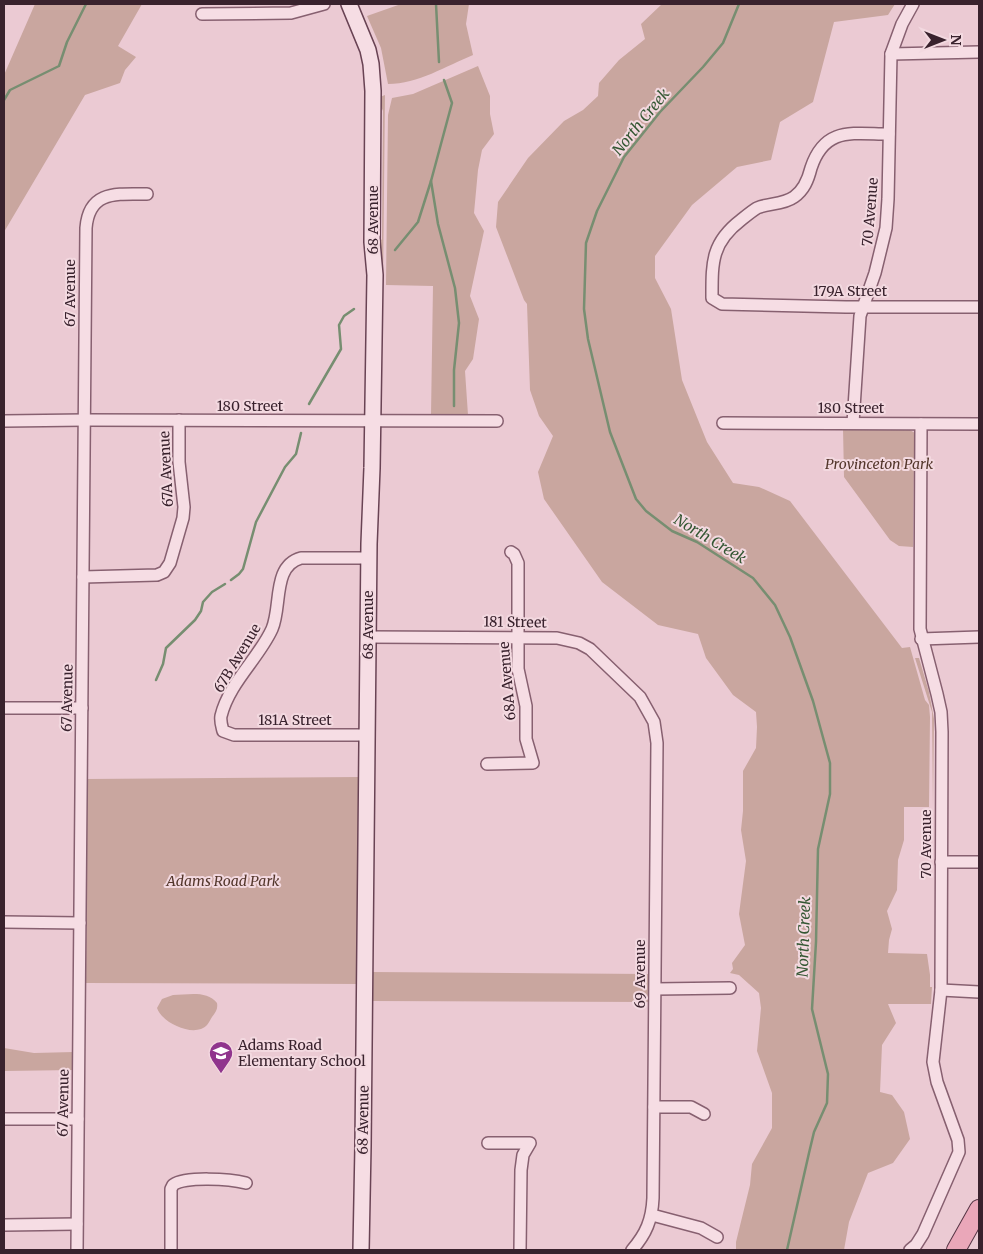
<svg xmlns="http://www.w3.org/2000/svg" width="983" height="1254" font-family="Merriweather,serif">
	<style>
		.green { fill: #c9a69f }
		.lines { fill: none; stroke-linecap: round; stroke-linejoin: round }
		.stream { stroke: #778e71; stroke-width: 2.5 }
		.street-casing { stroke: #876070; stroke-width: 14 }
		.secondary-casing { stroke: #694354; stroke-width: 18 }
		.primary-casing { stroke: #553444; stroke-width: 20 }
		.street { stroke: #f6dde4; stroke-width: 11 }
		.secondary { stroke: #f6dde4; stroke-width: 15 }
		.primary { stroke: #eaa7b9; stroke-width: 18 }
		.labels { text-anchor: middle; stroke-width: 4; stroke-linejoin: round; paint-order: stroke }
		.street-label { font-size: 14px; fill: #39222d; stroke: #f3d9e0 }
		.park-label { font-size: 14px; font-style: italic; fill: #53362b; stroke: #f3d9e0 }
		.poi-label { font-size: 14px; fill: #39222d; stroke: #f3d9e0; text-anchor: start }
		.water-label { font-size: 15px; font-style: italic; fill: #345733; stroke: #f3d9e0 }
	</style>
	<rect width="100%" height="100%" fill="#ebcad3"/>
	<!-- green -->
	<g class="green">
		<polygon points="35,4 142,4 118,46 136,57 125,70 120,83 85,95 4,232 4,75"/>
		<path d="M401,4H469L466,24L473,55C446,66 418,84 388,84L381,48L367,16Z"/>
		<polygon points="662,4 895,4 888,15 834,22 813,102 780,122 771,160 737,167 692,205 655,256 655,278 671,309 682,380 707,442 733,483 759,487 790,501 902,648 910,647 925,700 929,705 930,717 929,807 904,807 904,840 898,860 897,890 887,911 892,929 889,940 888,953 927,954 930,975 930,987 932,987 931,1004 888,1004 896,1023 882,1045 880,1092 892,1095 904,1112 910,1139 893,1163 868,1173 849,1222 844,1250 736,1250 736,1242 750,1185 752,1164 772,1128 772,1093 757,1051 761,1008 759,993 739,975 730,973 733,969 732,963 745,945 739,914 746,861 741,830 743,811 743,771 756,748 757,727 756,712 733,695 706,658 698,634 658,625 602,582 544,499 538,472 553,436 539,416 530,390 527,304 524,300 496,227 498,202 528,158 564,121 583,110 598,96 599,83 619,60 645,39 641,24"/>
		<polygon points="478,66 490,96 490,114 494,134 482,150 478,170 474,213 484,231 470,296 479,319 473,359 465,371 468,415 431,415 433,286 386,285 388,115 392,98 413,94"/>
		<polygon points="385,95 383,285 381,285 379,243 382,239 383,111 380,104 380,97"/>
		<polygon points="843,428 908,429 915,433 917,450 914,455 913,547 899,546 890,540 844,477"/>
		<polygon points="915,658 919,658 929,692 934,719 933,807 932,712"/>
		<polygon points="360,777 359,984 86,983 87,779"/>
		<polygon points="372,972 649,974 649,1002 372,1001"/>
		<path d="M173,995C187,995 207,990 217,1003C218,1009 216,1012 212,1017C209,1022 207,1027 201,1029C187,1034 162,1022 157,1008L162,999Z"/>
		<polygon points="4,1048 34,1053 74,1052 74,1070 4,1071"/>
	</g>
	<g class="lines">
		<!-- stream -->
		<g class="stream">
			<polyline points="436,4 439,62"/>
			<polyline points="739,4 723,43 703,67 660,112 624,157 597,211 586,243 584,309 588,339 610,432 636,499 646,511 672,531 697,542 753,578 775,605 790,637 813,701 830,763 830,794 818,849 816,942 812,1009 828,1074 827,1103 814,1132 809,1153 787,1250"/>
			<polyline points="4,100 10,90 59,66 67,42 86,4"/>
			<polyline points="431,181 438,224 455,288 459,323 454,370 454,406"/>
			<polyline points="395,250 418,222 431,181 452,103 444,80"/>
			<polyline points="309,404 341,349 339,325 344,316 354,309"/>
			<polyline points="231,580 239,574 243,569 256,522 285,467 296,454 301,433"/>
			<polyline points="156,680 163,664 166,648 195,620 201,611 203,602 212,592 225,584"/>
		</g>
		<!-- street casing -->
		<g class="street-casing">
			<g id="street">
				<polyline points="202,14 291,13 324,4"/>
				<polyline points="891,54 979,52"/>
				<path d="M889,134C853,134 825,126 811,168C808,180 804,190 794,197C783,205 768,203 757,208C752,211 746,216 741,220C711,243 712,263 712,298L722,304L846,307H979"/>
				<polyline points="4,421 85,420 497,421"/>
				<polyline points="723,423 979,424"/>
				<polyline points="853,423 860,316 875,273 886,228 888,199 891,54 902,24 913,4"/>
				<polyline points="83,577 157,575 164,572 170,563 183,518 184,507 179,462 179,420"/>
				<path d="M368,637L557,638L579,643L590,649L640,697L654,722L657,743L653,1198C652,1220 646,1234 632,1250"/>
				<polyline points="921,639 979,637"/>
				<polyline points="4,708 82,708"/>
				<path d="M368,735H234L223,731C222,727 220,721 221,716C229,683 259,658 272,629C282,606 272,566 301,558H368"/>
				<polyline points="487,764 533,763 526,739 526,706 518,669 518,563 514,554 511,552"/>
				<polyline points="941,862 979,862"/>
				<polyline points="4,922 80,923"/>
				<polyline points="656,989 730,988"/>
				<polyline points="941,990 979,992"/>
				<polyline points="654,1107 691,1107 704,1114"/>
				<polyline points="4,1119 78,1119"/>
				<polyline points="488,1143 530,1143 523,1155 521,1170 520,1250"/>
				<polyline points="652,1215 701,1228 717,1237"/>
				<polyline points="4,1225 77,1224"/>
				<path d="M77,1250L86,228C89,190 117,194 147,194"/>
				<path d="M171,1250V1189L173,1185C186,1176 230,1179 246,1183"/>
				<polyline points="910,1250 916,1245 923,1234 959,1152 958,1140 937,1082 933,1062 941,990 942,732 941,712 937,694 920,629 921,424"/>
			</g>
		</g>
		<!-- secondary casing -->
		<g class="secondary-casing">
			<polyline id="secondary" points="349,4 368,50 371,64 373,91 372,242 375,275 372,468 369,544 363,1146 361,1250"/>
		</g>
		<!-- primary casing -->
		<g class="primary-casing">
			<polyline id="primary" points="956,1250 979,1209"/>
		</g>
		<!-- street -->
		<use href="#street" class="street"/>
		<!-- secondary -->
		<use href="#secondary" class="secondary"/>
		<!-- primary -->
		<use href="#primary" class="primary"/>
	</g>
	<!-- icons -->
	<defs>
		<g id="school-pin" transform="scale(1.25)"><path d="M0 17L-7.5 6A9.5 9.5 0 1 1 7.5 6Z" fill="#90358d" stroke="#f3d9e0"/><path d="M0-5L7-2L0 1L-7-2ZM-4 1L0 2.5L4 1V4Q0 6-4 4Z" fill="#fff"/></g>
	</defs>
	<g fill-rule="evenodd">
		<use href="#school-pin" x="221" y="1053"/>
	</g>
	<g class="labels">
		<!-- street labels -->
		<g class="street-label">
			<text transform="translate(870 212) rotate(-85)" y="5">70 Avenue</text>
			<text transform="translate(373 220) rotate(-90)" y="5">68 Avenue</text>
			<text x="850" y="296">179A Street</text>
			<text transform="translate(70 293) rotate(-90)" y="5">67 Avenue</text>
			<text x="250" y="411">180 Street</text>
			<text x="851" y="413">180 Street</text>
			<text transform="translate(166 469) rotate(-93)" y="5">67A Avenue</text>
			<text transform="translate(515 622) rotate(1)" y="5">181 Street</text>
			<text transform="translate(368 625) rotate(-90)" y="5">68 Avenue</text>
			<text transform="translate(237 658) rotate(-59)" y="5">67B Avenue</text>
			<text transform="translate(507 681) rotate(-95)" y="5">68A Avenue</text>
			<text transform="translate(67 698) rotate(-89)" y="5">67 Avenue</text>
			<text x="295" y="725">181A Street</text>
			<text transform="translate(926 844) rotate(-90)" y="5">70 Avenue</text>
			<text transform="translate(640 974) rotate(-90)" y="5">69 Avenue</text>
			<text transform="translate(63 1103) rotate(-89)" y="5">67 Avenue</text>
			<text transform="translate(363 1120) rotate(-89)" y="5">68 Avenue</text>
		</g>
		<!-- park labels -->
		<g class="park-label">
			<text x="879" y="469">Provinceton Park</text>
			<text x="223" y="886">Adams Road Park</text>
		</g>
		<!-- poi labels -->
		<g class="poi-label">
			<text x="238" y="1050">Adams Road<tspan x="238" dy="16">Elementary School</tspan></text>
		</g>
		<!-- water labels -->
		<g class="water-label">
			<text transform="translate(641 122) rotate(-51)" y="5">North Creek</text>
			<text transform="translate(710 539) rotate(31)" y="5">North Creek</text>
			<text transform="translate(804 937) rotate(-88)" y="5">North Creek</text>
		</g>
	</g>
	<!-- border -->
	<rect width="983" height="1254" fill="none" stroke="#39222d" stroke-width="10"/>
	<!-- north arrow -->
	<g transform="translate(943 40) rotate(90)" stroke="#f3d9e0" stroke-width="4" paint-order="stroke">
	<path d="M0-4L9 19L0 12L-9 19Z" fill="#39222d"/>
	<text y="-8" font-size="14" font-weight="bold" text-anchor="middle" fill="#39222d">N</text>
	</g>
</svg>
